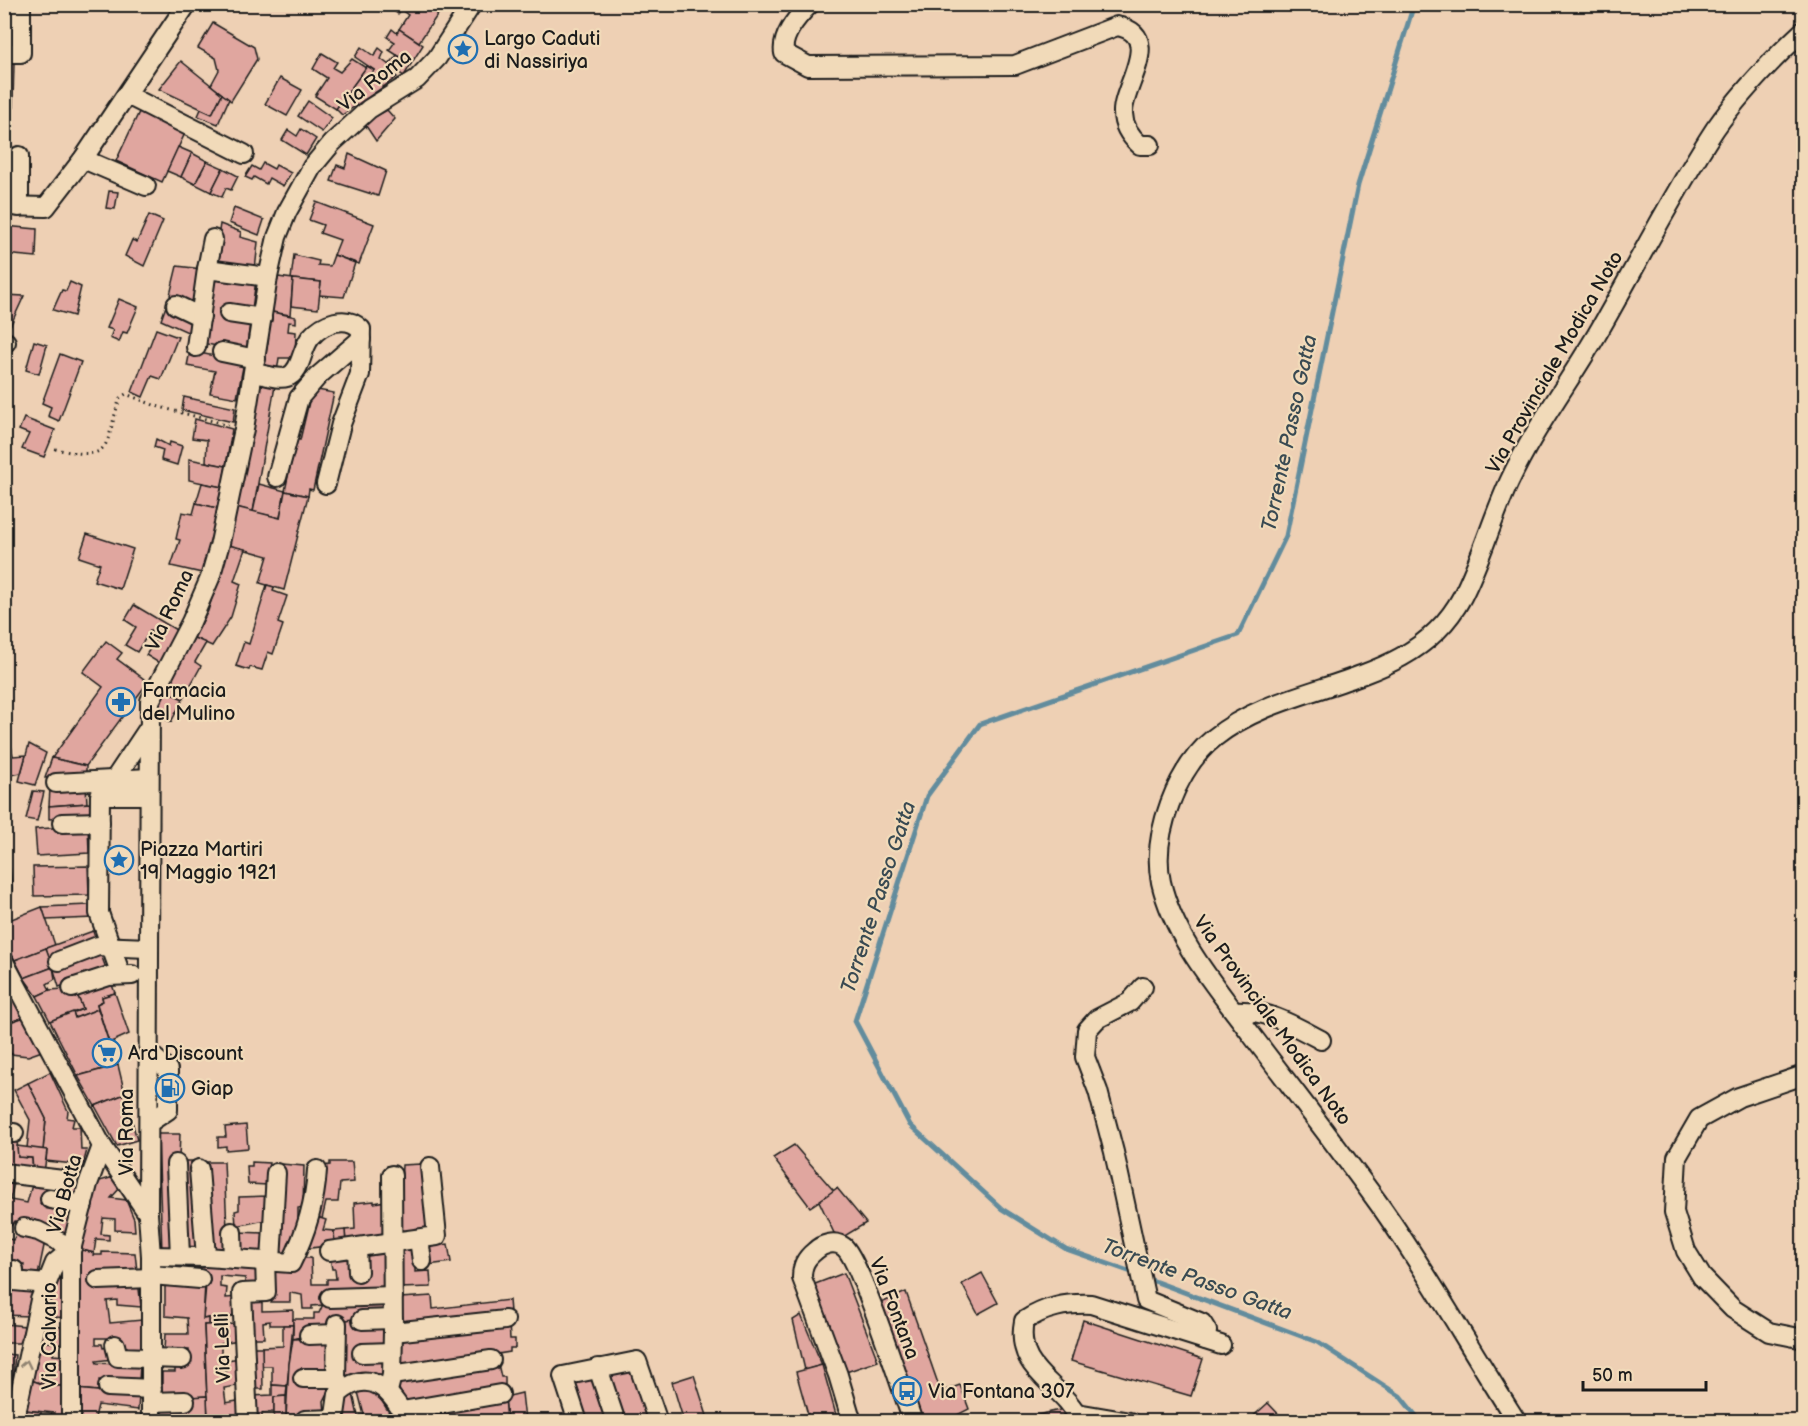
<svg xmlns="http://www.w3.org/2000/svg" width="1808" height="1426" font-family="'Balsamiq Sans',sans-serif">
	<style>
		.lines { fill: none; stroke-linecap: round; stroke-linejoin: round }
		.stream { stroke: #628c9d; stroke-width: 5 }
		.building { fill: #e0a69f; stroke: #1c1c1c; stroke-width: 1.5 }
		.minor-casing { stroke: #1c1c1c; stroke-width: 22 }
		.path { stroke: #1c1c1c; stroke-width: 3; stroke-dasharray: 1.5 4.5; stroke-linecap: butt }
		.minor { stroke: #f1dab9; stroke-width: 18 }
		.oneway { stroke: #918472 }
		.labels { text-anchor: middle; stroke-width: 4.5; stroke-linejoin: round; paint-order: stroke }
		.poi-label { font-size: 20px; fill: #1c1c1c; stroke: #f1dab9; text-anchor: start }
		.street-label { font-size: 20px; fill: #1c1c1c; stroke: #f1dab9 }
		.water-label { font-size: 21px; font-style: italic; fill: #394a52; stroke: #f1dab9 }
	</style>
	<rect width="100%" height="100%" fill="#eed0b4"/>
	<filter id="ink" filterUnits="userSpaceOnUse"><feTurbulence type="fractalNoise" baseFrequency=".0167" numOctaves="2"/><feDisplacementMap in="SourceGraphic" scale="12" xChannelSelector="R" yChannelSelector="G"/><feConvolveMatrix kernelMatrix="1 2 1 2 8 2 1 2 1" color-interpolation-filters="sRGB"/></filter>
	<g filter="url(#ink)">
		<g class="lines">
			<!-- stream -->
			<g class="stream">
				<polyline points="1137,1274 1066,1249 1002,1209 910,1125 855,1021 927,796 980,724 1238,635 1286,536 1358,185 1414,4"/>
				<polyline points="1146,1278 1317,1342 1400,1396 1421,1422"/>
			</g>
		</g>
		<!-- building -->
		<g class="building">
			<rect x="4" y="4" width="9" height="39"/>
			<polygon points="384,4 445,4 419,42 399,29 408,15 401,10 398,14"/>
			<polygon points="213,23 254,47 257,59 231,101 211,85 219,70 216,58 198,48"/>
			<polygon points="392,29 397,33 399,29 423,45 411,64 389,50 395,42 387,37"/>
			<polygon points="361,47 374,56 379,48 384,52 381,59 389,65 397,55 411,64 404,76 395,70 392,73 397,77 383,87 372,73 374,70 355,57"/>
			<polygon points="322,53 337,62 333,68 340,72 352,59 366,68 336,109 315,96 327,78 313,69"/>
			<polygon points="181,61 222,94 212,114 159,89"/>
			<polygon points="4,62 14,62 12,139 4,139"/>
			<polygon points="367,66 374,70 372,73 383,87 342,115 336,109"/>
			<polygon points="280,78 302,90 287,116 265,104"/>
			<polygon points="222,94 229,99 218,124 198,116 201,109 212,114"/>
			<polygon points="308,101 332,118 322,132 298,116"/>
			<polygon points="140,110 186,131 162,182 116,161"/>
			<polygon points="387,110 395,119 376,141 364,123"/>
			<polygon points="301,129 316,139 306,155 282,140 288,130 297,136"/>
			<rect x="4" y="147" width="8" height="51"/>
			<polygon points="178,147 192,153 181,177 167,171"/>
			<polygon points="192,153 207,161 195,184 181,177"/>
			<polygon points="349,154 386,171 378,196 331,181 337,165 345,168"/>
			<polygon points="207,161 223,168 211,192 195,184"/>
			<polygon points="263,163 274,169 276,165 291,173 283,186 269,178 266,184 254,177 252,180 245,177 252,166 259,170"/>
			<polygon points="223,168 238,176 231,190 226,188 222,197 211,192"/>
			<polygon points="109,191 118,192 115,209 106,208"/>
			<polygon points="316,202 374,224 359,264 334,255 340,240 320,233 323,225 309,220"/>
			<polygon points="234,208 264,220 259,235 229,223"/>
			<polygon points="149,215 163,221 144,266 125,256 132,240 137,242"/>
			<polygon points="220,224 241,232 240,237 258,242 255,270 214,265"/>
			<polygon points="4,226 37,229 36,257 4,254"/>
			<polygon points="294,255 319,261 318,265 330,266 334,255 355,263 344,297 319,295 321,282 291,279"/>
			<polygon points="177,266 202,269 196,307 170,295"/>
			<polygon points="212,274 256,280 246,352 202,343"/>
			<polygon points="278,277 293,279 290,315 272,312"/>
			<polygon points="293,279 321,282 318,309 291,306"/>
			<polygon points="70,282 81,287 74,316 53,310 62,290 66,291"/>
			<polygon points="4,295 24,296 6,335 4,335"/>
			<polygon points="119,299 138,307 127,333 123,332 119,342 110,338 113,330 107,328"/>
			<polygon points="166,306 195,319 192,334 161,320"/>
			<polygon points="272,312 296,317 296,323 289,322 288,331 296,332 295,358 279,358 277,372 264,368"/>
			<polygon points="156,329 178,337 161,379 152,376 143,397 132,392"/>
			<polygon points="34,341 47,345 39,374 26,370"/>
			<polygon points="190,351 244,362 237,398 210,393 215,371 187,366"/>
			<polygon points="60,354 81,362 59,421 48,416 51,407 42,403"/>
			<polygon points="260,382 275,386 253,512 236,507 245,472"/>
			<polygon points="312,389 334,393 313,490 309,489 308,496 285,491 296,439 300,440"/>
			<polygon points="184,397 235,408 233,422 182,410"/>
			<polygon points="24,418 55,430 44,457 22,449 29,434 19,430"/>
			<polygon points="195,419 232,429 226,466 206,462 207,440 192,438"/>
			<polygon points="156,439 169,446 170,442 182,446 177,465 161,460 163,450 154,447"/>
			<polygon points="189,459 226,466 222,487 189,480"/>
			<polygon points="202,483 222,487 217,508 196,503"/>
			<polygon points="259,484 285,491 280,518 253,512"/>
			<polygon points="285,491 308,496 284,590 260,583 268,556 228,545 236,507 280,518"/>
			<polygon points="196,503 217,508 214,531 202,573 171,566 180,540 176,539 182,512 193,514"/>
			<polygon points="87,534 133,549 120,589 94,581 100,564 79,557"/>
			<polygon points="228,545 245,549 234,581 241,584 231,617 212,646 194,638 208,611"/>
			<polygon points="267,585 274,587 273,591 287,596 278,623 283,625 273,654 268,652 262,670 250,667 249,670 236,666 244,642 249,644"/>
			<polygon points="134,605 178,631 159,663 146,655 156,639 158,640 160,636 150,631 137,652 125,645 136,627 125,620"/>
			<polygon points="194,638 206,643 195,662 201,666 183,699 164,690"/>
			<polygon points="106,641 122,653 117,659 148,682 86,766 52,758 103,687 83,672"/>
			<polygon points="164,690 183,699 171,722 155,714"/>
			<polygon points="29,744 46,753 35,785 19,781"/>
			<polygon points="11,745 13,756 26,755 21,773 4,776 4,746"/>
			<polygon points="52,758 86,766 86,776 45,778"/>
			<polygon points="86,787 87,803 49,806 50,788"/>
			<polygon points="33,791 44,792 37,821 26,819"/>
			<polygon points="90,803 91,816 49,819 49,806"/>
			<polygon points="88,826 89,853 37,856 35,829"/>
			<polygon points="4,856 6,870 10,869 12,888 11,899 4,899"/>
			<polygon points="88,866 89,895 34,896 33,867"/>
			<polygon points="89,905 93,918 46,920 42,907"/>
			<polygon points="42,907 55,945 15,960 4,940 4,922"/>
			<polygon points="93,931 96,941 50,960 46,948"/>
			<polygon points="46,948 53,967 24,978 15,960"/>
			<polygon points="100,952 107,971 59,987 53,967"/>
			<polygon points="53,967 55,979 47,984 50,990 37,996 24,978"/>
			<polygon points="111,982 115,993 102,997 103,1001 97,1004 98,1009 75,1018 73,1012 83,1009 76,992"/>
			<polygon points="9,988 25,1017 4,1024 4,989"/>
			<polygon points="64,989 76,992 83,1009 50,1021 37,996 50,990"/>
			<polygon points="115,993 129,1034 109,1043 97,1004 103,1001 102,997"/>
			<polygon points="98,1009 109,1043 113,1042 118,1065 78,1076 50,1021 73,1012 75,1018"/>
			<polygon points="25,1017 42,1051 28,1056 11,1054 9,1048 4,1048 4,1024"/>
			<polygon points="118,1065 125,1094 95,1106 78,1076"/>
			<polygon points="50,1072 68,1111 67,1118 74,1119 72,1127 80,1127 81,1150 87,1150 83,1165 46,1161 47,1150 43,1150 46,1119 28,1083"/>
			<polygon points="28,1083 46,1119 43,1150 27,1148 30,1120 14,1090"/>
			<polygon points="125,1094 137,1140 117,1146 95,1106"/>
			<polygon points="246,1125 248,1148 226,1150 226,1146 218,1147 218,1137 226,1137 225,1127"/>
			<polygon points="158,1134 180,1134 175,1251 162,1252"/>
			<polygon points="4,1138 17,1138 18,1157 32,1158 33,1171 4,1168"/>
			<polygon points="794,1145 834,1191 810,1207 773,1158"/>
			<polygon points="17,1146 47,1150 44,1173 33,1171 32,1158 18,1157"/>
			<polygon points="181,1161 193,1161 200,1250 184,1251"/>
			<polygon points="204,1162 224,1162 228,1252 210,1252"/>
			<polygon points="252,1162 269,1163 268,1168 272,1168 268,1185 248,1184 247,1166 252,1166"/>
			<polygon points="330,1162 352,1162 354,1182 340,1183 338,1202 326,1202 322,1219 314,1216 320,1166 330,1165"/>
			<polygon points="281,1164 304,1166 303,1207 298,1208 298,1229 290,1257 276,1257"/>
			<polygon points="421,1164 430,1229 399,1234 402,1165"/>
			<polygon points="4,1177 15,1179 10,1200 27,1203 33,1181 79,1187 78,1198 44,1192 40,1204 77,1211 68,1237 36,1224 15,1221 4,1234"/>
			<polygon points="114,1177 119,1189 111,1198 126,1200 134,1219 135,1231 115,1230 115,1219 103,1218 101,1234 109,1235 109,1240 96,1239 94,1253 78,1249 96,1182"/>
			<polygon points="837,1188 866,1223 843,1237 834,1233 819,1201"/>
			<polygon points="267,1196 266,1220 236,1226 235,1211 239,1210 239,1197"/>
			<polygon points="374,1201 374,1203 385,1201 388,1238 346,1244 345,1230 355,1229 354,1203"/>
			<polygon points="314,1216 326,1220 323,1230 334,1231 335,1245 302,1249"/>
			<polygon points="345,1230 346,1244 335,1245 334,1231"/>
			<polygon points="18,1232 45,1241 37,1280 21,1278 24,1264 6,1264 8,1285 39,1288 29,1316 4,1315 4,1238 13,1240"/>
			<polygon points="237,1232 264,1233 265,1255 238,1255"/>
			<polygon points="448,1244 451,1262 428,1265 427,1247"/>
			<polygon points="78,1249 94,1253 93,1255 102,1255 102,1252 135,1253 141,1307 117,1305 117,1300 107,1301 110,1323 142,1320 143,1347 127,1350 127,1347 122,1348 120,1338 96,1338 96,1344 102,1344 103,1348 110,1347 112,1359 96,1361 97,1363 140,1365 139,1381 99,1380 99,1391 76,1389"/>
			<polygon points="399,1249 415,1249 415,1272 430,1271 431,1287 399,1288"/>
			<polygon points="385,1251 386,1291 323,1293 324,1305 312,1306 312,1309 303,1309 302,1295 297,1294 290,1293 290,1302 271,1302 270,1270 297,1269 297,1258 311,1258 312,1284 327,1284 327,1279 336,1279 335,1269 332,1269 330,1258"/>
			<polygon points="165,1260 261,1265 261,1289 245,1289 245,1278 220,1276 220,1287 227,1288 226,1298 239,1297 239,1315 220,1318 220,1325 209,1325 209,1318 203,1319 207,1273 165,1271"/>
			<polygon points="61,1269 65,1271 67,1318 43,1316"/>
			<polygon points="844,1273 878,1361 843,1373 810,1286"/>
			<polygon points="982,1273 998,1303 978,1314 962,1284"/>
			<polygon points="165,1281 205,1284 203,1319 209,1318 209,1325 204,1325 207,1396 162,1399 162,1372 175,1372 175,1366 189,1365 189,1350 164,1350 165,1334 188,1334 187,1318 165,1316"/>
			<polygon points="906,1292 941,1392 960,1385 969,1409 957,1415 960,1422 922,1422 879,1304"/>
			<polygon points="247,1296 262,1296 262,1311 293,1310 293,1325 270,1325 270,1321 263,1322 264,1338 247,1338"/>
			<polygon points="432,1296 433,1309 509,1300 510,1312 400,1323 400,1298"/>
			<polygon points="386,1300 387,1315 341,1321 330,1330 293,1339 293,1319 314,1319 314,1313 319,1313 324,1302"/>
			<polygon points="801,1315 822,1365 805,1370 793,1320"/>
			<polygon points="43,1316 54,1317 53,1326 67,1328 66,1344 39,1341"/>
			<polygon points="358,1318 386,1322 386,1374 358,1374 341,1378 341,1321"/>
			<polygon points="1083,1320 1203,1359 1191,1396 1071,1361"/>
			<polygon points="509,1323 510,1339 515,1339 515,1348 510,1348 510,1352 398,1370 399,1340"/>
			<polygon points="4,1324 25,1326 19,1343 4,1343"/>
			<polygon points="239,1324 239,1340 221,1343 221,1372 227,1371 227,1360 240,1358 242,1385 224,1388 226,1403 243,1400 243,1421 208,1422 204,1325"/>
			<polygon points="283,1325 293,1325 287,1386 272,1385 272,1366 262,1366 262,1347 283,1346"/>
			<polygon points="330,1338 332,1385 324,1401 325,1414 286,1417 289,1364 293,1339"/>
			<polygon points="39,1341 56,1343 53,1355 66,1356 65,1386 48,1386 31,1380"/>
			<polygon points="249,1347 262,1347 263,1389 250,1389"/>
			<polygon points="4,1354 15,1355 11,1392 4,1391"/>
			<polygon points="498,1364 501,1377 505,1377 505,1388 407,1405 400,1393 398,1381"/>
			<polygon points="822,1365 838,1422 810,1422 796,1372"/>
			<polygon points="634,1367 651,1419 622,1422 607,1376"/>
			<polygon points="694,1375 709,1422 684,1422 672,1382"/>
			<polygon points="594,1378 609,1422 582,1422 568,1381"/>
			<polygon points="31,1380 48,1386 65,1386 65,1422 53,1422 54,1413 25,1410"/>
			<polygon points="272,1385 287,1386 286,1396 274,1397 274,1412 262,1413 262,1417 252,1418 251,1396 272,1395"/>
			<polygon points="76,1389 139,1395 138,1410 98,1405 94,1422 76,1422"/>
			<polygon points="369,1390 380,1398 395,1422 341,1422 342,1400 353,1394 358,1416 364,1415 358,1392"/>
			<polygon points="522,1393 525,1420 507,1422 505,1397"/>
			<polygon points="207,1396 208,1422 162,1421 162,1405 189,1397"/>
			<polygon points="286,1396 286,1422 274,1422 274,1397"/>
			<polygon points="505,1397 507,1422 415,1422 412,1414"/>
			<polygon points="1268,1403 1286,1422 1247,1422 1249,1420"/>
			<polygon points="1064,1409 1062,1422 1021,1419"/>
			<polygon points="25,1410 41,1412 41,1421 44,1422 23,1422"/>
		</g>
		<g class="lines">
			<!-- minor casing -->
			<g class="minor-casing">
				<g id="minor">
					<path d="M810,4C798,16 781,36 784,53L808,66L1015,65L1117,26C1165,35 1122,87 1123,113C1123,126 1131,137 1140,145H1150"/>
					<polyline points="4,53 21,53 21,4"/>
					<polyline points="127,95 244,154"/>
					<polyline points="83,159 146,186"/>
					<polyline points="4,206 46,207 83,159 187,4"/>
					<polyline points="19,207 19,156"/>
					<polyline points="207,269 213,239"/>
					<polyline points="176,305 201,317"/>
					<polyline points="229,313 262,318"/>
					<polyline points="4,342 6,342"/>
					<polyline points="196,347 207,269 268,277"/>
					<polyline points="222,352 256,359"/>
					<path d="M254,373C263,374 278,380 287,377C302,372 301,348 311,337C323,323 346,314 361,329L360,374L341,424L326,484"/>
					<polyline points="277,477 299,398 318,376 361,339"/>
					<polyline points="56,783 149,778"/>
					<polyline points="114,789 114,780 148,729"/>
					<polyline points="62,823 100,822"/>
					<polyline points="59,961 98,946 148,948"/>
					<polyline points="4,962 102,1146 148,1214"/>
					<polyline points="121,975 99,913 100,795 149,795"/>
					<polyline points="1143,987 1130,1002 1097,1019 1087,1030 1085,1057 1098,1091 1114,1152 1146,1300 1202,1323 1207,1331 1206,1340"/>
					<polyline points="72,988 109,976 132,975"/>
					<path d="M1234,1011C1266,1009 1293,1025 1321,1040"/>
					<polyline points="149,1053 168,1070 168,1110 150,1122"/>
					<polyline points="1804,1075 1739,1097 1699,1119 1677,1157 1674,1212 1686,1251 1702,1277 1733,1309 1769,1332 1804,1339"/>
					<polyline points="4,1133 14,1133"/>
					<polyline points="176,1164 180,1256"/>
					<polyline points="199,1169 206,1257"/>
					<polyline points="4,1173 63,1180"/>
					<polyline points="50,1199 83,1205"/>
					<polyline points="24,1228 38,1231 72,1248"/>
					<polyline points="232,1232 233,1259"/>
					<polyline points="419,1239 422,1261"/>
					<polyline points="357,1248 358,1272"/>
					<polyline points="329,1251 437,1236 430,1167"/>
					<path d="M151,1256L206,1257L291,1263C306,1233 315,1204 317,1170"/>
					<polyline points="271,1261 276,1173"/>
					<polyline points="14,1270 14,1281 46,1284"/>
					<polyline points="151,1275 200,1279"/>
					<polyline points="98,1280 151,1278"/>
					<polyline points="330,1298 393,1296"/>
					<polyline points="362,1320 393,1319"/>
					<polyline points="337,1324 336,1378 343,1389"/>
					<polyline points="393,1332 505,1320"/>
					<polyline points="309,1335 336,1334"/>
					<polyline points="115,1345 118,1357 182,1359"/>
					<polyline points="362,1353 392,1352"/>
					<polyline points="598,1368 616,1422"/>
					<polyline points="392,1375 491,1360"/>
					<polyline points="303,1378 336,1378"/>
					<polyline points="108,1387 152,1389"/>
					<polyline points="388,1391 392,1375 393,1332 392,1175"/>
					<polyline points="151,1402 185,1401"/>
					<polyline points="402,1411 500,1394"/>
					<polyline points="1077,1413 1130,1422"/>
					<polyline points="305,1420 335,1419"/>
					<polyline points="14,1422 40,1300 55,1263 71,1250 88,1184 102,1146"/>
					<polyline points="71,1422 71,1250"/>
					<polyline points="151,1422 151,1256 148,1214 150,701 191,622 210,578 220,543 244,429 268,277 277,237 287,212 312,167 332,143 369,109 417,79 437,58 472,4"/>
					<polyline points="248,1422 242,1293 266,1292 265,1260"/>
					<path d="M334,1422L338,1394C371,1365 392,1392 408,1422"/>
					<polyline points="578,1422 563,1376 637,1361 658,1422"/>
					<path d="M852,1422L838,1375L802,1278C802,1266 805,1259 815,1251C822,1244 835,1240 844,1247C860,1260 903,1393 913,1422"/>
					<path d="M1081,1422C1062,1381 1014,1373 1024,1321C1045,1307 1066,1303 1091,1304L1221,1345"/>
					<path d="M1517,1422C1470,1349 1429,1274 1379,1204C1337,1146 1294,1091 1251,1034C1217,988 1174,939 1161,882C1151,835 1177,768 1214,738C1289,677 1412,691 1462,597C1481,560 1492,519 1509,482C1534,428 1571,380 1600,329C1638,263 1673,193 1715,129C1740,93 1772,60 1804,30"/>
				</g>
			</g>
			<!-- path -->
			<path class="path" d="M55,449C115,462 103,448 120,398L126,394L156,406L228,425"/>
			<!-- minor -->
			<use href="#minor" class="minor"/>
		</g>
		<!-- one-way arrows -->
		<defs><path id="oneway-chevron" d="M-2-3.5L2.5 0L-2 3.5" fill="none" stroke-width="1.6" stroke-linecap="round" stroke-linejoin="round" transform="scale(1.5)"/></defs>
		<use class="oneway" href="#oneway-chevron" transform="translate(26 1364) rotate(-78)"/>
	</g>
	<!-- icons -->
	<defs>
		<g id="sight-ring" transform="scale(1.5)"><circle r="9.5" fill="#f1dab9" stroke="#1f6fb2" stroke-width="1.5"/><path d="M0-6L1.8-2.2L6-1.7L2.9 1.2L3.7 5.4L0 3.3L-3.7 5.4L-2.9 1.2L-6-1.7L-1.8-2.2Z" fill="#1f6fb2"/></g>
		<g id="pharmacy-ring" transform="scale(1.5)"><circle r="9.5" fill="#f1dab9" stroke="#1f6fb2" stroke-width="1.5"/><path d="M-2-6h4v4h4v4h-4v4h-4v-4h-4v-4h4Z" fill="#1f6fb2"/></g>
		<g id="supermarket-ring" transform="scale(1.5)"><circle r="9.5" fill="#f1dab9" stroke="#1f6fb2" stroke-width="1.5"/><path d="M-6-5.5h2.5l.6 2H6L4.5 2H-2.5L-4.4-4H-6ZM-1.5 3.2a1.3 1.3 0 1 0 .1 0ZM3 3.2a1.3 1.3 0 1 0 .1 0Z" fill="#1f6fb2"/></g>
		<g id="fuel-ring" transform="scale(1.5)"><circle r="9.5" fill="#f1dab9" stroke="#1f6fb2" stroke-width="1.5"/><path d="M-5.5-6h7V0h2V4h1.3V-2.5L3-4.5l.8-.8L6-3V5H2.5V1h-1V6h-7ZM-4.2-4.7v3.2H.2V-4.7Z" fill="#1f6fb2"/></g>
		<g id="bus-ring" transform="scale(1.5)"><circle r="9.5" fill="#f1dab9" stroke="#1f6fb2" stroke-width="1.5"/><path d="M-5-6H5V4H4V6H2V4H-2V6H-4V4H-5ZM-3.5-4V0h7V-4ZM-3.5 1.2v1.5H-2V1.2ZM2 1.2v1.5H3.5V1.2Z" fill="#1f6fb2"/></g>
	</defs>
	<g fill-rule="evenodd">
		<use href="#sight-ring" x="463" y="49"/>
		<use href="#pharmacy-ring" x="121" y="702"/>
		<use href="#sight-ring" x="119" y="860"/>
		<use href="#supermarket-ring" x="107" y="1053"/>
		<use href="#fuel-ring" x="170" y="1088"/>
		<use href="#bus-ring" x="907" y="1391"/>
	</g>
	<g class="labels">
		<!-- poi labels -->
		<g class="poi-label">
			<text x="484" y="45">Largo Caduti<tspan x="484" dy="23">di Nassiriya</tspan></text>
			<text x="142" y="697">Farmacia<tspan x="142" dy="23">del Mulino</tspan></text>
			<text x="140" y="856">Piazza Martiri<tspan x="140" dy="23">19 Maggio 1921</tspan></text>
			<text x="128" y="1060">Ard Discount</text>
			<text x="191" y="1095">Giap</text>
			<text x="928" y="1398">Via Fontana 307</text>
		</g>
		<!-- street labels -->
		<g class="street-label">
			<text transform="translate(374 80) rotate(-38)" y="7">Via Roma</text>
			<text transform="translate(1554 362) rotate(-60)" y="7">Via Provinciale Modica Noto</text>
			<text transform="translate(169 610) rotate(-65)" y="7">Via Roma</text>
			<text transform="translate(1273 1020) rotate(54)" y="7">Via Provinciale Modica Noto</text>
			<text transform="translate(126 1132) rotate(-90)" y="7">Via Roma</text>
			<text transform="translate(64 1194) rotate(-74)" y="7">Via Botta</text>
			<text transform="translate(895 1308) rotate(69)" y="7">Via Fontana</text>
			<text transform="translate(49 1336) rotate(-90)" y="7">Via Calvario</text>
			<text transform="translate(222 1348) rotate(-92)" y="7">Via Lelli</text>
		</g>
		<!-- water labels -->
		<g class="water-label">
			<text transform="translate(1289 433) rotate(-78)" y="7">Torrente Passo Gatta</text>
			<text transform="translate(878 897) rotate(-72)" y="7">Torrente Passo Gatta</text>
			<text transform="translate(1197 1279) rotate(20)" y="7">Torrente Passo Gatta</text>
		</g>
	</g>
	<!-- margin -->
	<rect width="1808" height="1426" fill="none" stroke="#f1dab9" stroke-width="24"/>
	<rect x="12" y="12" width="1784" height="1402" fill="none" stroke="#1c1c1c" stroke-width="2" filter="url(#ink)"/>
	<!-- scale -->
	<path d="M1583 1381v9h123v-9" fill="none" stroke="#1c1c1c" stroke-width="3"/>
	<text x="1592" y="1381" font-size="18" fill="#1c1c1c" stroke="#f1dab9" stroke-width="4.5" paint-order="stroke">50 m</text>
</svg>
